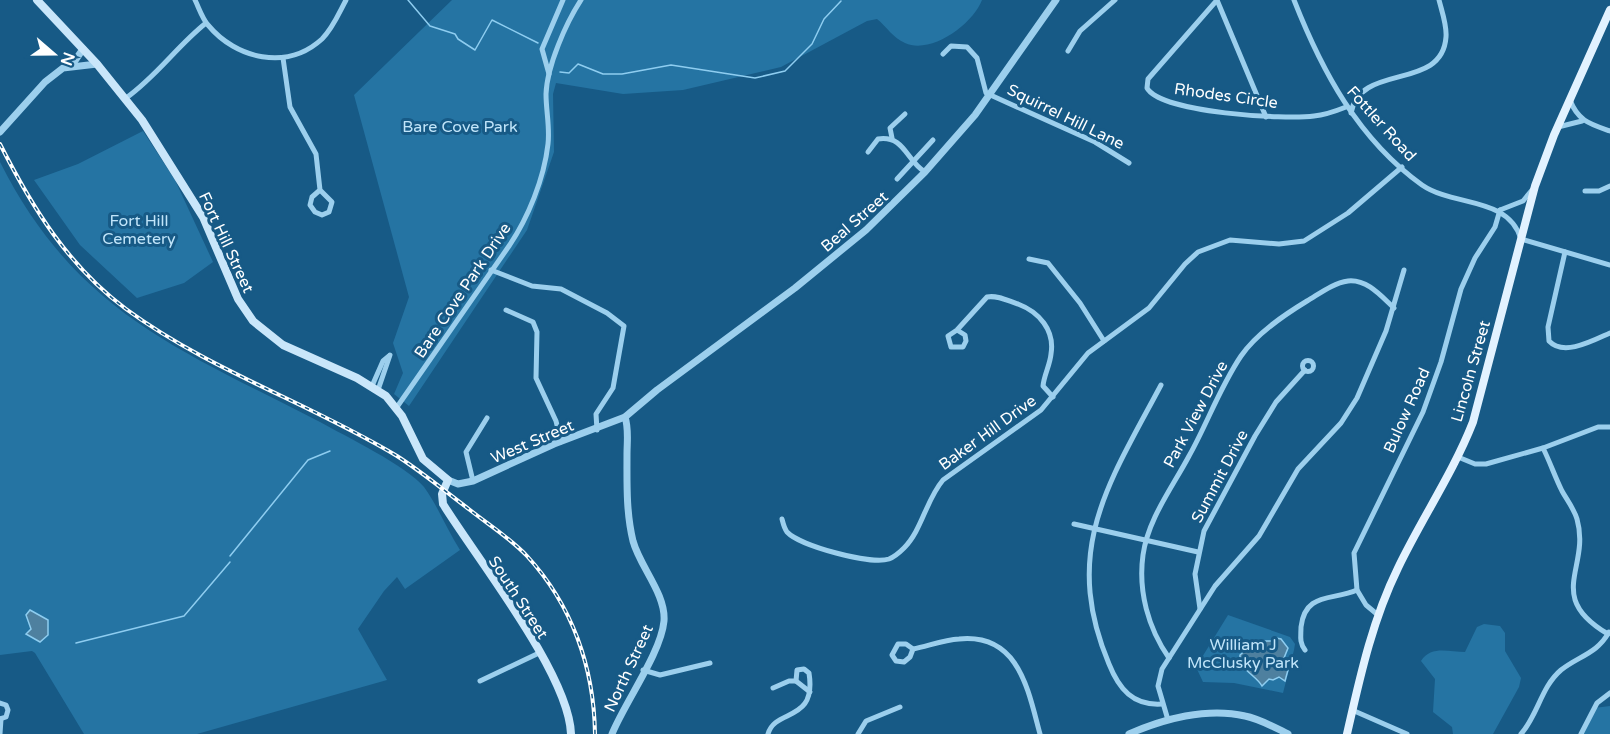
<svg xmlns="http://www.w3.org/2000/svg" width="1610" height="734" font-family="'Varela Round',sans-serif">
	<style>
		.green { fill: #2574a3 }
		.water { fill: #4e809f; stroke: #8ecdf0; stroke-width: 1.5 }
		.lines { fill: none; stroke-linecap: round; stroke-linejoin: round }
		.stream { stroke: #8ecdf0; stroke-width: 1.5 }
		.minor { stroke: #9ccfed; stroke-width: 5 }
		.tertiary { stroke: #9ccfed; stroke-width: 7 }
		.secondary { stroke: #c9e6fa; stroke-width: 8 }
		.primary { stroke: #e2f2ff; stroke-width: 8 }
		.rail-casing { stroke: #fff; stroke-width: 4 }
		.rail { stroke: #175a86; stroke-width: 1.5; stroke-dasharray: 4.5; stroke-linecap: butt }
		.labels { text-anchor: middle; stroke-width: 6; stroke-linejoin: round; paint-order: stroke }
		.street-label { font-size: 16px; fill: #fff; stroke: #175a86 }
		.park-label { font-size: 16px; fill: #c1e5fa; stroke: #175a86 }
	</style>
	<rect width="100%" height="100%" fill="#175a86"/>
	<!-- green -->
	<g class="green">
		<path d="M452,0H982C973,24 931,55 905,43C893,38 887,27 877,19L867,21L781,67L683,90L623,94L556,83L553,94L554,152L527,230L409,406L394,394L403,373L393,343L409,297L354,95Z"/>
		<polygon points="143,131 175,180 213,262 184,283 137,298 80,245 34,180 78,164"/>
		<path d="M0,162C76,313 181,350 320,422C345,436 407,466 424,487C438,506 447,530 460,550L405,589L397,577L384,591L358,629L387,680L197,734H84L35,653L32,651L0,655Z"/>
		<polygon points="1228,615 1290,637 1295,644 1294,650 1283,693 1234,683 1203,682 1196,667"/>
		<path d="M1484,624L1500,626L1505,633V651L1521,678L1519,687L1493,734H1453L1452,727L1433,712L1435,679L1421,661C1431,645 1449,652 1465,652L1477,627Z"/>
		<polygon points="1610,706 1610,734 1581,734 1594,708"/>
	</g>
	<!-- water -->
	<g class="water">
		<polygon points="30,610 48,620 48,635 40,642 26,634 31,629 26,615"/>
		<path d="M1276,638L1281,639L1288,648L1284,658L1288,670L1285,681L1279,677L1273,680L1269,679L1262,686C1256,675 1239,670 1240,655L1256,641H1271Z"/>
	</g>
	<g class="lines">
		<!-- stream -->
		<g class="stream">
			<polyline points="408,0 430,26 455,34 458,39 475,50 492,20 538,43"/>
			<polyline points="560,72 569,73 578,64 603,74 622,74 671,65 755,78 785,71 812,44 824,19 841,1"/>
			<polyline points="230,556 308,460 330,451"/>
			<polyline points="76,643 184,616 230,562"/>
		</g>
		<!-- minor -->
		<g class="minor">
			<path d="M195,0C199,8 202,18 208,25C236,59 287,71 322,39C333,28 339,13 346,0"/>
			<path d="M1217,0L1148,79L1147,88C1161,113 1286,120 1314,116C1325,115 1336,111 1346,107"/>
			<polyline points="1217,0 1266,117"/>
			<path d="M1294,0C1322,71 1358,139 1422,185C1454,207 1508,196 1521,239L1610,265"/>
			<polyline points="1068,51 1080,31 1115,0"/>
			<polyline points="943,54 951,46 967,47 977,58 986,93 1095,142 1129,163"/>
			<polyline points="283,58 290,107 316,154 320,190 312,197 310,205 315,212 322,215 329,212 332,202 320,190"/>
			<polyline points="549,74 542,49 563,0"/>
			<path d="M126,98C157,76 177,46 206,23"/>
			<path d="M1570,100C1578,121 1590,124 1610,131"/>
			<path d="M1351,113C1360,62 1442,92 1446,37C1447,25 1442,12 1439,0"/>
			<polyline points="1558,127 1582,121"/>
			<polyline points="892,138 890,128 905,114"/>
			<path d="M868,152L878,139C905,135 906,161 925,172"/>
			<polyline points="897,179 933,140"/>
			<polyline points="1585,191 1599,191 1610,186"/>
			<polyline points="1500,210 1523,201 1532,190"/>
			<path d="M1565,252L1548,327L1549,341C1564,357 1594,340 1610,333"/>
			<polyline points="1029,259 1048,263 1080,303 1104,341"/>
			<polyline points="491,270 532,286 561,289 607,313 624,326 613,388 596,414 597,430"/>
			<polyline points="506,310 533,322 537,332 536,378 556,421 561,442"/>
			<path d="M957,330L965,335L966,341L963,347H951L948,336L957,330L987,297C998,295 1008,301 1018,304C1039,312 1055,330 1051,354C1050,365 1044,375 1043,386L1053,397"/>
			<circle cx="1308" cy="366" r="5.5"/>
			<path d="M1161,385C1109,483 1061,550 1109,664C1119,689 1133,706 1162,704"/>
			<polyline points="372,386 383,361 389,356"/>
			<polyline points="378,390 390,355"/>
			<path d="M397,407L509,246C528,218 544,179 548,144C550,127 546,111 546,94C547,66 566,23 581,0"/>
			<path d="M1543,448C1550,462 1555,477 1562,491C1567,500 1574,509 1577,519C1591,568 1544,596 1608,634"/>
			<polyline points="1458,457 1475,464 1486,464 1543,448 1598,427 1610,427"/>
			<polyline points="473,481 466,452 487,418"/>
			<path d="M782,519C783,523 784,528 787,532C800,546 871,565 889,559C894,557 900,552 904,548C922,530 926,500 943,480L1041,410L1088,353L1149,308L1185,264L1198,252L1230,240L1279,244L1304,241L1348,213L1402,167"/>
			<polyline points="1074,524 1198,552"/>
			<polyline points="1200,609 1195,574 1204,531 1255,436 1276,402 1305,370"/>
			<polyline points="1378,615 1366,605 1357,590 1354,553 1423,412 1441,362 1461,289 1475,258 1495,227 1500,210"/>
			<path d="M913,649L910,657L904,662L896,661L892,655L898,644H906L913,649C928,646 944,640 959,639C1019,633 1028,690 1040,734"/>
			<path d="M1305,650C1299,642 1301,636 1301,627C1305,592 1332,601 1357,590"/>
			<path d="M1169,658C1148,628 1138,591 1143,555C1148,519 1172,488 1189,456C1207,424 1220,387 1241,356C1257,333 1284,315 1307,301C1319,294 1333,283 1348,281C1367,279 1381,296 1394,308"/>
			<polyline points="643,670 660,675 710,663"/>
			<polyline points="480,681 539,653"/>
			<polyline points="796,681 810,692"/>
			<polyline points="0,703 6,705 8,710 6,717 0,719"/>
			<polyline points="1352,710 1407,734"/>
			<polyline points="1168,720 1158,686 1162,669 1215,586 1259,536 1298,469 1341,423 1357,398 1386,331 1404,270"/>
			<polyline points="0,734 1,719"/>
			<path d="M768,734C775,708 817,723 809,673L804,669L797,670L796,681H789L773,688"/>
			<polyline points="858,734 866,721 900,707"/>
			<path d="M1521,734C1538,715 1541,687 1561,670C1579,656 1598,653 1609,632"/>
			<polyline points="1581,734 1597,703 1610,693"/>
		</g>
		<!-- tertiary -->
		<g class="tertiary">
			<polyline points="72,65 83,49"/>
			<polyline points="0,132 45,82 63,68 97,64"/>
			<polyline points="448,480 458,484 473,481 554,444 625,417 657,390 795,288 866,230 925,172 975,115 1056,0"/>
			<path d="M612,734C625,702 661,653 664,621C666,594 640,567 633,541C626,512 627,483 627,454C627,441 629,429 625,417"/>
			<path d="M1129,734C1163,719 1207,707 1245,716C1260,719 1274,727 1288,734"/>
		</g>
		<!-- secondary -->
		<path class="secondary" d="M37,0L97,64L142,120L203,217L238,299L253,321L283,345L357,378L386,396L402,416L423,459L448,480L442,494L443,504C477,559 569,674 571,734"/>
		<!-- primary -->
		<path class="primary" d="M1347,734C1360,677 1372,621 1398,568C1422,518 1453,473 1473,422L1535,186L1554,135L1610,10"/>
		<!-- rail casing -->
		<g class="rail-casing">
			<path id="rail" d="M0,144C32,207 68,266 126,309C209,370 309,403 397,456C422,472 446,492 470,510C489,525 510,538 527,556C572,605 594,667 595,734"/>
		</g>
		<!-- rail -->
		<use href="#rail" class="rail"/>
	</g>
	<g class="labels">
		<!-- street labels -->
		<g class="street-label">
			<text transform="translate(1226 95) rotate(8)" y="6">Rhodes Circle</text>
			<text transform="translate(1066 116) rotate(26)" y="6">Squirrel Hill Lane</text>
			<text transform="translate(1382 123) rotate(48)" y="6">Fottler Road</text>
			<text transform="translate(854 221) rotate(-41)" y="6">Beal Street</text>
			<text transform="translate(227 242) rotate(65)" y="6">Fort Hill Street</text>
			<text transform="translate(462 290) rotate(-56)" y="6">Bare Cove Park Drive</text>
			<text transform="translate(1470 371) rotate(-74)" y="6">Lincoln Street</text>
			<text transform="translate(1406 410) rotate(-66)" y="6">Bulow Road</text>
			<text transform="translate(1195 414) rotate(-62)" y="6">Park View Drive</text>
			<text transform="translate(987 432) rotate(-36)" y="6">Baker Hill Drive</text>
			<text transform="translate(532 441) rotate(-23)" y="6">West Street</text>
			<text transform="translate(1219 476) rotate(-62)" y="6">Summit Drive</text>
			<text transform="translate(519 597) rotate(57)" y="6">South Street</text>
			<text transform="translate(628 668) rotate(-65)" y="6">North Street</text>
		</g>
		<!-- park labels -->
		<g class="park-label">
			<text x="460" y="132">Bare Cove Park</text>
			<text x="139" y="226">Fort Hill<tspan x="139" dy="18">Cemetery</tspan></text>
			<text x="1243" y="650">William J<tspan x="1243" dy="18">McClusky Park</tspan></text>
		</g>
	</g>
	<!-- north arrow -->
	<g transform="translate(54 54) rotate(110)" stroke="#175a86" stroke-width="4.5" paint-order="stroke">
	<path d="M0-4.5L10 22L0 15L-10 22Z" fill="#ffffff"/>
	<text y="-9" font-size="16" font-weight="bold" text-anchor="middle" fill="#ffffff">N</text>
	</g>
</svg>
